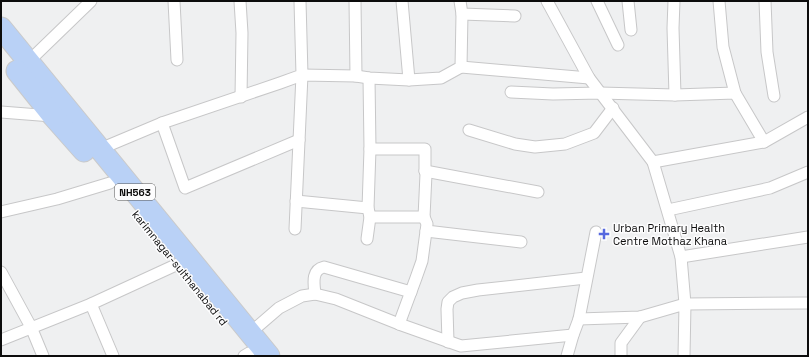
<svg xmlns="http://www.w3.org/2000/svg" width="809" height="357" font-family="'Space Grotesk',sans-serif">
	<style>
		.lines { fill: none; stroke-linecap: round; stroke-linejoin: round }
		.street-casing { stroke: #c7c7c8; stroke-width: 13 }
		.highway-casing { stroke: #cacaca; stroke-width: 23 }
		.street { stroke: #fff; stroke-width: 11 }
		.highway { stroke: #b9d1f6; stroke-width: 21 }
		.poi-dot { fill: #5669df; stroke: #fdfdfe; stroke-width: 1.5 }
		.labels { text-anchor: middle; stroke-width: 3; stroke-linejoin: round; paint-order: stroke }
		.shield { fill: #fdfdfe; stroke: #545455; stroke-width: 1 }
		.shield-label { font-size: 10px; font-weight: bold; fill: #0c0c0c }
		.poi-label { font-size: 11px; fill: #0c0c0c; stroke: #fdfdfe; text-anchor: start }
		.street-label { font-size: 11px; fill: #0c0c0c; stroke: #fdfdfe }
	</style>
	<rect width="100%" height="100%" fill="#eff0f1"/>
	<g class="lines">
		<!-- street casing -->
		<g class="street-casing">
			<g id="street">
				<polyline points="174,1 177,60"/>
				<polyline points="240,1 242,33 241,97"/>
				<polyline points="355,1 356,76"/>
				<polyline points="460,1 462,14 515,16"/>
				<polyline points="547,1 589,78 653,162 681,257 685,304 808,303"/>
				<polyline points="597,1 618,45"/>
				<polyline points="628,1 631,30"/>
				<polyline points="674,1 673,28 675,95"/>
				<polyline points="719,1 723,47 735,93"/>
				<polyline points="765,1 767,52 774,96"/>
				<polyline points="28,62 91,1"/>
				<polyline points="461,67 589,78"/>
				<polyline points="409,80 441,78 461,67 462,14"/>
				<polyline points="511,92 553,94 600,93 675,95 735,93 764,142"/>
				<polyline points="1,112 52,116"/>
				<polyline points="162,123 185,188 299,140"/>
				<polyline points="469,130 515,144 535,147 565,144 594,133 613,108"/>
				<polyline points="100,149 162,123 280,83 302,75 300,1"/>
				<polyline points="653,162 764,142 808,117"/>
				<polyline points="425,171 538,192"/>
				<polyline points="296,201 368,208"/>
				<polyline points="668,210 770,188 808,172"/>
				<polyline points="1,212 57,199 110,183"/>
				<polyline points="370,217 424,217 426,174 425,171 425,149 370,149"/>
				<polyline points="295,229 302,75 356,76 369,78 409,80 402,1"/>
				<polyline points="426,231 521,242"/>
				<polyline points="367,239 370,217 368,208 370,149 369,78"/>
				<polyline points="681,257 808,237"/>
				<polyline points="1,272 31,327 43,356"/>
				<path d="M315,294C314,284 311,270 324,267L411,292"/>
				<polyline points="91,304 113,356"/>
				<polyline points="579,319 640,317 685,304 684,356"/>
				<polyline points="399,324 416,278 422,261 427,224 424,217"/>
				<polyline points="250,333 279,308 302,296 315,294 336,299 399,324 461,346 573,335"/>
				<polyline points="1,340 91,304 178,264"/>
				<polyline points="448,342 447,309 448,302 453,297 462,293 478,290 586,278"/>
				<polyline points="244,356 249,353"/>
				<polyline points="567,356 573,335 579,319 596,232"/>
				<polyline points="621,356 621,343 640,317"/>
			</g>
		</g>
		<!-- highway casing -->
		<g class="highway-casing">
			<g id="highway">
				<polyline points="1,28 269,356"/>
				<polyline points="17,71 53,116 84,151"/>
			</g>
		</g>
		<!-- street -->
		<use href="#street" class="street"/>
		<!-- highway -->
		<use href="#highway" class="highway"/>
	</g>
	<!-- markers -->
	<path class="poi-dot" d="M602 228h4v4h4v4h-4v4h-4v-4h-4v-4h4z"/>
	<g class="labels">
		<!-- shield labels -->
		<rect class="shield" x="115" y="184" width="40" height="16" rx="3"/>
		<g class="shield-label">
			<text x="135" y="196">NH563</text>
		</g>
		<!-- poi labels -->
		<g class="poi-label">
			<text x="613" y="232">Urban Primary Health<tspan x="613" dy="13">Centre Mothaz Khana</tspan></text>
		</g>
		<!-- street labels -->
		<g class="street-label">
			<text transform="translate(180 268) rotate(51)" y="4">karimnagar-sulthanabad rd</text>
		</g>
	</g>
	<!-- border -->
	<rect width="809" height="357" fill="none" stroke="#0c0c0c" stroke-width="4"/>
</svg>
